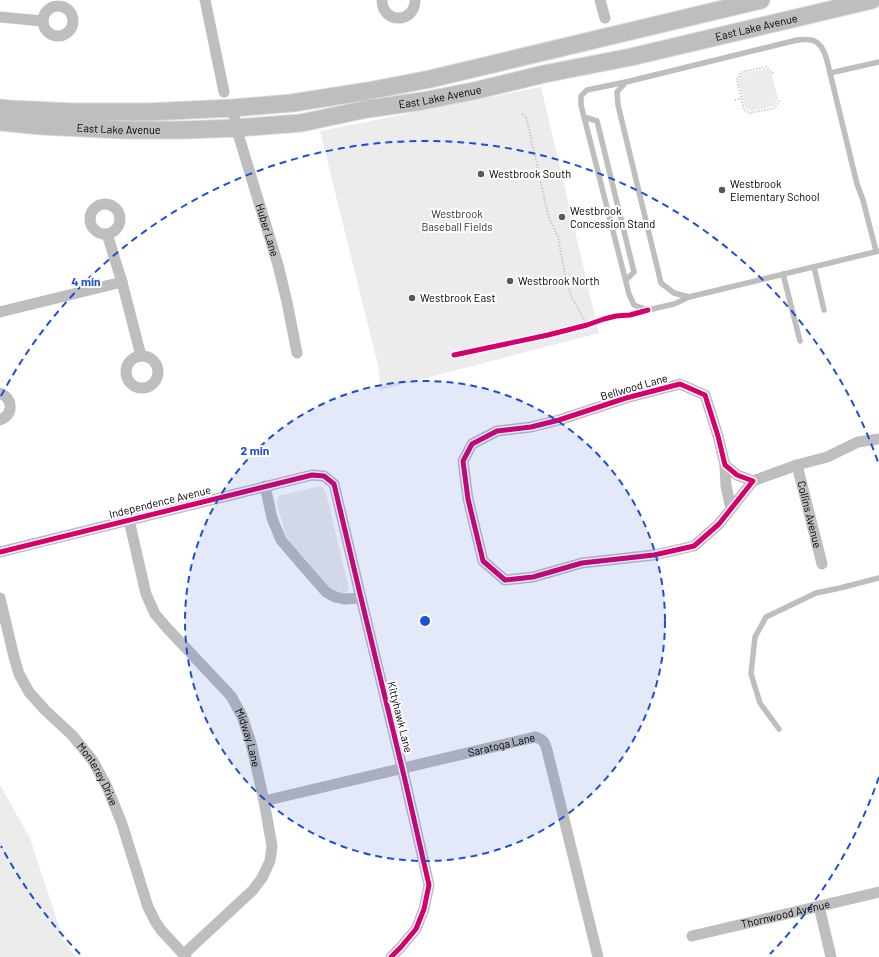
<svg xmlns="http://www.w3.org/2000/svg" width="879" height="957" font-family="Barlow,sans-serif">
	<style>
		.green { fill: #ececec }
		.lines { fill: none; stroke-linecap: round; stroke-linejoin: round }
		.primary-casing { stroke: #dbdbdb; stroke-width: 19 }
		.path { stroke: #b9b9b9; stroke-width: 2; stroke-dasharray: 1 2; stroke-linecap: butt }
		.service { stroke: #bebebe; stroke-width: 5.5 }
		.minor { stroke: #bebebe; stroke-width: 11 }
		.primary { stroke: #bebebe; stroke-width: 17 }
		.cycleway-casing { stroke: #fff; stroke-width: 8 }
		.cycleway { stroke: #d6006c; stroke-width: 5 }
		.ring { fill: none; stroke: #1d4ed8; stroke-width: 2; stroke-dasharray: 7 5 }
		.poi-dot { fill: #595959; stroke: #fff; stroke-width: 1.5 }
		.labels { text-anchor: middle; stroke-width: 4; stroke-linejoin: round; paint-order: stroke }
		.street-label { font-size: 11px; fill: #000; stroke: #fff }
		.poi-label { font-size: 11px; fill: #000; stroke: #fff; text-anchor: start }
		.park-label { font-size: 11px; fill: #333; stroke: #fff }
		.centre { fill: #1d4ed8; stroke: #fff; stroke-width: 2 }
		.ring-label { font-size: 12px; text-anchor: middle; font-weight: bold; fill: #1d4ed8; stroke: #fff; stroke-width: 4; stroke-linejoin: round; paint-order: stroke }
	</style>
	<rect width="100%" height="100%" fill="#fff"/>
	<!-- green -->
	<g class="green">
		<polygon points="765,69 771,72 778,99 774,106 751,111 745,108 738,80 742,73"/>
		<polygon points="541,87 599,333 380,390 379,370 320,131"/>
		<polygon points="316,487 322,487 326,493 349,589 343,596 335,593 300,557 286,536 278,508 277,501 279,496"/>
		<polygon points="0,785 30,838 63,939 76,957 0,957"/>
	</g>
	<g class="lines">
		<!-- primary casing -->
		<g class="primary-casing">
			<g id="primary">
				<polyline points="0,108 9,109 73,112 147,112 233,108 292,103 368,91 430,79 761,0"/>
				<path id="s7" d="M0,122L42,126L124,130H184L236,128L301,123L367,109L423,101L478,90L544,74L631,57L872,0"/>
			</g>
		</g>
		<!-- path -->
		<g class="path">
			<polyline points="773,73 766,67 741,72 737,80 744,110 750,113 775,108 780,100"/>
			<polyline points="735,100 741,98"/>
			<polyline points="522,114 526,116 549,219 558,237 565,275 572,298 587,325"/>
		</g>
		<!-- service -->
		<g class="service">
			<path d="M830,73C827,61 825,43 811,40C806,39 801,40 797,40L626,82L587,90L581,96V105L629,294L634,305L648,310L674,304L689,297L879,251"/>
			<polyline points="626,82 617,92 618,105 661,283 674,293 689,297"/>
			<polyline points="584,117 597,121 634,272 626,280"/>
			<polyline points="876,251 863,200 857,184 830,73 879,62"/>
			<polyline points="814,267 824,310"/>
			<polyline points="783,274 800,341"/>
			<polyline points="779,729 760,703 751,674 755,637 766,617 816,593 840,588 879,578"/>
		</g>
		<!-- minor -->
		<g class="minor">
			<polyline points="205,0 224,92"/>
			<path d="M382,0C382,24 415,24 415,0"/>
			<polyline points="600,0 605,18"/>
			<circle cx="58" cy="21" r="15"/>
			<polyline points="0,17 42,21"/>
			<path id="s1" d="M233,108L236,128L239,137L278,265L287,302L297,353"/>
			<circle cx="105" cy="219" r="15"/>
			<polyline points="107,234 122,282 141,356"/>
			<polyline points="0,312 122,282"/>
			<circle cx="142" cy="372" r="16"/>
			<polygon points="680,384 705,395 718,436 725,465 737,475 753,481 719,524 694,546 654,555 582,563 533,577 505,580 483,561 468,499 463,461 472,444 497,431 531,427 559,420 626,398"/>
			<path d="M0,393C13,399 14,414 0,420"/>
			<polyline points="725,465 726,486 731,509"/>
			<path id="s2" d="M797,465L822,564"/>
			<polyline points="753,481 797,465 827,457 858,442 879,439"/>
			<polyline points="265,486 272,518 281,540 298,560 326,592 335,597 344,599 361,598"/>
			<path id="s3" d="M129,520L146,594L155,614L167,628L231,696L242,716L251,743L264,801L272,846L270,861L262,878L253,890L184,954"/>
			<polyline points="0,552 312,475 324,476 334,484 361,598 405,780 429,885 424,909 416,929 401,947 391,957"/>
			<path id="s4" d="M0,598L14,657L19,674L29,692L45,710L72,735L93,761L107,787L122,824L148,907L155,921L161,930L186,957"/>
			<path id="s5" d="M264,801L535,737C543,739 545,742 547,750L598,957"/>
			<polyline points="819,906 831,957"/>
			<path id="s6" d="M692,936L879,892"/>
		</g>
		<!-- primary -->
		<use href="#primary" class="primary"/>
		<!-- cycleway casing -->
		<g class="cycleway-casing">
			<g id="cycleway">
				<polyline points="454,355 548,335 587,325 604,319 616,316 630,315 648,310"/>
				<polygon points="680,384 705,395 718,436 725,465 737,475 753,481 719,524 694,546 654,555 582,563 533,577 505,580 483,561 468,499 463,461 472,444 497,431 531,427 559,420 626,398"/>
				<polyline points="0,552 312,475 324,476 334,484 361,598 405,780 429,885 424,909 416,929 401,947 391,957"/>
			</g>
		</g>
		<!-- cycleway -->
		<use href="#cycleway" class="cycleway"/>
	</g>
	<!-- distance rings -->
	<circle cx="425" cy="621" r="240" fill="#1d4ed8" fill-opacity=".12"/>
	<g class="ring">
		<circle cx="425" cy="621" r="240"/>
		<path d="M879 777A480 480 0 0 1 770 954M80 954A480 480 0 0 1 1 846M1 396A480 480 0 0 1 879 465"/>
	</g>
	<!-- markers -->
	<g class="poi-dot">
		<circle cx="481" cy="174" r="4"/>
		<circle cx="722" cy="190" r="4"/>
		<circle cx="562" cy="217" r="4"/>
		<circle cx="510" cy="281" r="4"/>
		<circle cx="412" cy="298" r="4"/>
	</g>
	<g class="labels">
		<!-- street labels -->
		<g class="street-label">
			<text dy="4" stroke="none"><textPath href="#s7" startOffset="767">East Lake Avenue</textPath></text>
			<text dy="4" stroke="none"><textPath href="#s7" startOffset="443">East Lake Avenue</textPath></text>
			<text dy="4" stroke="none"><textPath href="#s7" startOffset="119">East Lake Avenue</textPath></text>
			<text dy="4" stroke="none"><textPath href="#s1" startOffset="127">Huber Lane</textPath></text>
			<text transform="translate(634 387) rotate(-16)" y="4">Bellwood Lane</text>
			<text transform="translate(160 502) rotate(-14)" y="4">Independence Avenue</text>
			<text dy="4" stroke="none"><textPath href="#s2" startOffset="51">Collins Avenue</textPath></text>
			<text transform="translate(400 717) rotate(76)" y="4">Kittyhawk Lane</text>
			<text dy="4" stroke="none"><textPath href="#s3" startOffset="255">Midway Lane</textPath></text>
			<text dy="4" stroke="none"><textPath href="#s5" startOffset="244">Saratoga Lane</textPath></text>
			<text dy="4" stroke="none"><textPath href="#s4" startOffset="207">Monterey Drive</textPath></text>
			<text dy="4" stroke="none"><textPath href="#s6" startOffset="96">Thornwood Avenue</textPath></text>
		</g>
		<!-- poi labels -->
		<g class="poi-label">
			<text x="489" y="178">Westbrook South</text>
			<text x="730" y="188">Westbrook<tspan x="730" dy="13">Elementary School</tspan></text>
			<text x="570" y="215">Westbrook<tspan x="570" dy="13">Concession Stand</tspan></text>
			<text x="518" y="285">Westbrook North</text>
			<text x="420" y="302">Westbrook East</text>
		</g>
		<!-- park labels -->
		<g class="park-label">
			<text x="457" y="218">Westbrook<tspan x="457" dy="13">Baseball Fields</tspan></text>
		</g>
	</g>
	<circle cx="425" cy="621" r="6" class="centre"/>
	<g class="ring-label">
		<text x="86" y="286">4 min</text>
		<text x="255" y="455">2 min</text>
	</g>
</svg>
